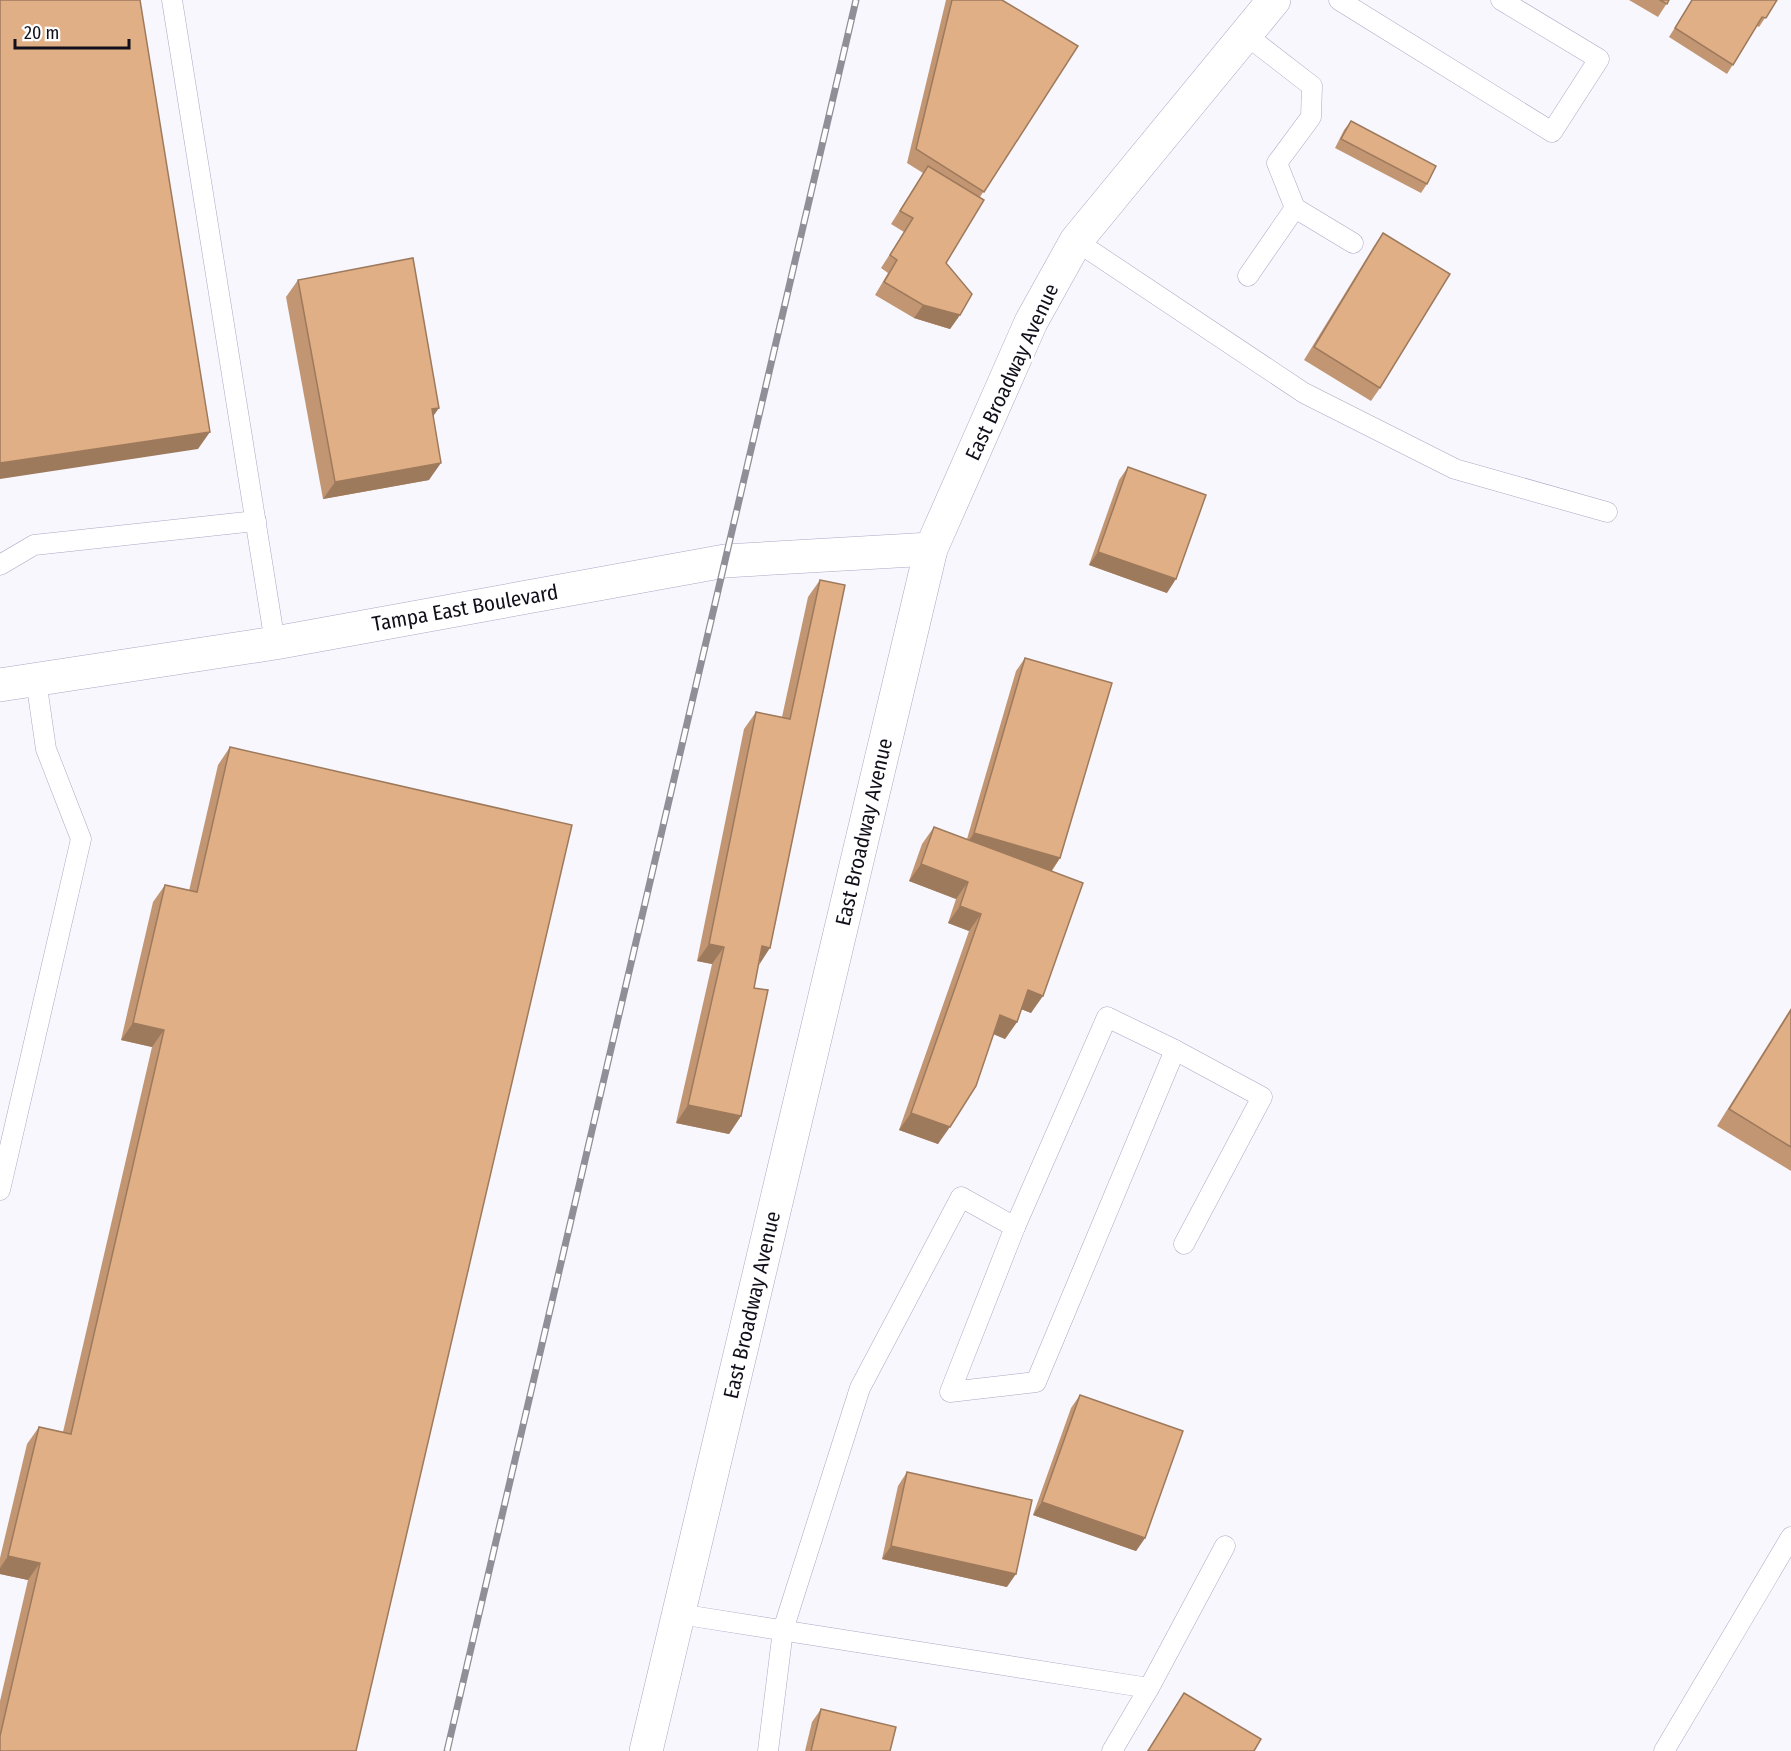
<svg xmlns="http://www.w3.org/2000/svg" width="1791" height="1751" font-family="'Fira Sans Condensed',sans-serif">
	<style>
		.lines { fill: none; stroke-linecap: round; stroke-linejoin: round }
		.service-casing { stroke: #aca7c5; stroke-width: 21 }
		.secondary-casing { stroke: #aca7c5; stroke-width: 34 }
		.service { stroke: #fff; stroke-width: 20 }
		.secondary { stroke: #fff; stroke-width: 33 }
		.rail-casing { stroke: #908e97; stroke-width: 7 }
		.rail { stroke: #fff; stroke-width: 4.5; stroke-dasharray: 14; stroke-linecap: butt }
		.wall { fill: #c29672 }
		.shaded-wall { fill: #9e7a5d }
		.building { fill: #e1af85; stroke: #9e7a5d; stroke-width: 1.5 }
		.labels { text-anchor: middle; stroke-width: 6; stroke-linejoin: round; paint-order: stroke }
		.street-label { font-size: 21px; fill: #110f1a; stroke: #fff }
	</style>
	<rect width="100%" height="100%" fill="#f8f7fe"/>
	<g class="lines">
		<!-- service casing -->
		<g class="service-casing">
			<g id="service">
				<polyline points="172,0 275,643"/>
				<polyline points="1339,0 1552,132 1599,59 1501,0"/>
				<polyline points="1246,35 1312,86 1311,117 1277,163 1295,208 1353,243"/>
				<polyline points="1076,241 1304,393 1455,469 1607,512"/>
				<polyline points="1248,276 1295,208"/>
				<polyline points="0,565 34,545 256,521"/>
				<polyline points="0,1190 81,839 46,749 36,680"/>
				<polyline points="1015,1227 1107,1017 1175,1050"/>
				<polyline points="679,1614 1149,1688"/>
				<polyline points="768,1751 783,1630 860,1388 961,1197 1015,1227 950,1392 1036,1382 1175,1050 1262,1097 1184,1244"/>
				<polyline points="1112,1751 1149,1688 1225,1546"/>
				<polyline points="1664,1751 1791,1537"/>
			</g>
		</g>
		<!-- secondary casing -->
		<g class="secondary-casing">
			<g id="secondary">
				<polyline points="0,685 275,643 725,561 931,549"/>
				<polyline points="646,1751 931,549 1031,322 1076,241 1274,0"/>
			</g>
		</g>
		<!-- service -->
		<use href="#service" class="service"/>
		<!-- secondary -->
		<use href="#secondary" class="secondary"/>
		<!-- rail casing -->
		<g class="rail-casing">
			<polyline id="rail" points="447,1751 856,0"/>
		</g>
		<!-- rail -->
		<use href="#rail" class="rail"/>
	</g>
	<!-- wall -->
	<g class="wall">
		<polygon points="946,0 1002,0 1078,46 980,197 946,263 960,315 950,329 914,318 875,295 888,273 881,268 904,232 891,224 923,173 907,163"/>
		<polygon points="1629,0 1669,0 1658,17"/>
		<polygon points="1692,0 1777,0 1759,27 1757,26 1727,74 1669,37"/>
		<polygon points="1351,121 1427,184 1421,193 1335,148 1344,130"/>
		<polygon points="1383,233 1380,388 1371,401 1304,360 1374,246"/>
		<polygon points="298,280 433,416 429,480 323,499 286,297"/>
		<polygon points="1128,467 1167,593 1089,565 1119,480"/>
		<polygon points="820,580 758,965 754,988 741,1116 729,1134 676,1123 712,964 697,961 744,729 756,712 782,717 808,597"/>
		<polygon points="1025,658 1060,858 1052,871 1031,1013 1021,1009 1017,1022 1005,1039 994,1034 938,1144 899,1130 969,931 948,923 956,899 909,881 922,844 934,827 967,839 1016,671"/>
		<polygon points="230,747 0,1751 0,1701 28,1580 0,1574 0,1558 27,1444 39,1427 63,1432 152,1047 121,1040 153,902 165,885 189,891 218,765"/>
		<polygon points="1791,1008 1791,1171 1717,1126"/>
		<polygon points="1080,1395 1145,1538 1136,1551 1033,1515 1071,1408"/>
		<polygon points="907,1472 1007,1587 882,1559 898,1486"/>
		<polygon points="1184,1693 1254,1751 1147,1751"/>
		<polygon points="821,1709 890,1751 805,1751 812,1722"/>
	</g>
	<!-- shaded-wall -->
	<g class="shaded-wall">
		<polygon points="923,305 960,315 950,329 914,318"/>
		<polygon points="439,408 427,425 432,409"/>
		<polygon points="210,432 198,449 0,479 0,463"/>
		<polygon points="441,463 429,480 323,499 335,482"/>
		<polygon points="1098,552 1176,579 1167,593 1089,565"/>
		<polygon points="974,833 1060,858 1051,871 965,846"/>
		<polygon points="921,864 968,882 956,899 909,881"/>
		<polygon points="960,906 981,914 969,931 948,923"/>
		<polygon points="709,944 724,947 712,964 697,961"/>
		<polygon points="762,946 770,948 759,965"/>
		<polygon points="1028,990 1043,996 1031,1013 1016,1007"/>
		<polygon points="1000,1015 1017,1022 1005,1039 988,1032"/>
		<polygon points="133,1023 164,1030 152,1047 121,1040"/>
		<polygon points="688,1105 741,1116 729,1134 676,1123"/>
		<polygon points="911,1113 950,1127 938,1144 899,1130"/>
		<polygon points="1042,1502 1145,1538 1136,1551 1033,1515"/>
		<polygon points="891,1546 1016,1574 1007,1587 882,1559"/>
		<polygon points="8,1556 40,1563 28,1580 0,1574 0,1568"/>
	</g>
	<!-- building -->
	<g class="building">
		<polygon points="0,0 140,0 210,432 0,463"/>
		<polygon points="952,0 1002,0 1078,46 984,192 916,149"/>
		<polygon points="1660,0 1669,0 1667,4"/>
		<polygon points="1692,0 1777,0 1766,18 1762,17 1733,65 1675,28"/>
		<polygon points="1351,121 1436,166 1427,184 1341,139"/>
		<polygon points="928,166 984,200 946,263 972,294 960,315 923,305 884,282 897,260 890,255 913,218 900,211"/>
		<polygon points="1383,233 1450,274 1380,388 1314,347"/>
		<polygon points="413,258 439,408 432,409 441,463 335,482 298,280"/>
		<polygon points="1128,467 1206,495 1176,579 1098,552"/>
		<polygon points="820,580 845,585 770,948 762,946 754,988 768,990 741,1116 688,1105 724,947 709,944 756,712 790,719"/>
		<polygon points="1025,658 1112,683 1060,858 974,833"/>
		<polygon points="230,747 572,825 356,1751 0,1751 0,1736 40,1563 8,1556 39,1427 71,1434 164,1030 133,1023 165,885 197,892"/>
		<polygon points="934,827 1083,883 1043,996 1028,990 1017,1022 1000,1015 976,1086 950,1127 911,1113 981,914 960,906 968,882 921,864"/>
		<polygon points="1791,1010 1791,1147 1729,1109"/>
		<polygon points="1080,1395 1183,1431 1145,1538 1042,1502"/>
		<polygon points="907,1472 1032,1500 1016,1574 891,1546"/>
		<polygon points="1184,1693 1261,1739 1254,1751 1148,1751"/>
		<polygon points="821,1709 896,1727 890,1751 811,1751"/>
	</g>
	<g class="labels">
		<!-- street labels -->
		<g class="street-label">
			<text transform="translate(1012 372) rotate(-65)" y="7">East Broadway Avenue</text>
			<text transform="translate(465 608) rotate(-10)" y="7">Tampa East Boulevard</text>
			<text transform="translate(864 832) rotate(-77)" y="7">East Broadway Avenue</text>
			<text transform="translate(752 1305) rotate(-77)" y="7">East Broadway Avenue</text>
		</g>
	</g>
	<!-- scale -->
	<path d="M15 39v9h114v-9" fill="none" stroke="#110f1a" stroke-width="3"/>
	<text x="24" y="39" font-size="18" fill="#110f1a" stroke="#ffffff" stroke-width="4.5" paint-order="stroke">20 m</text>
</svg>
